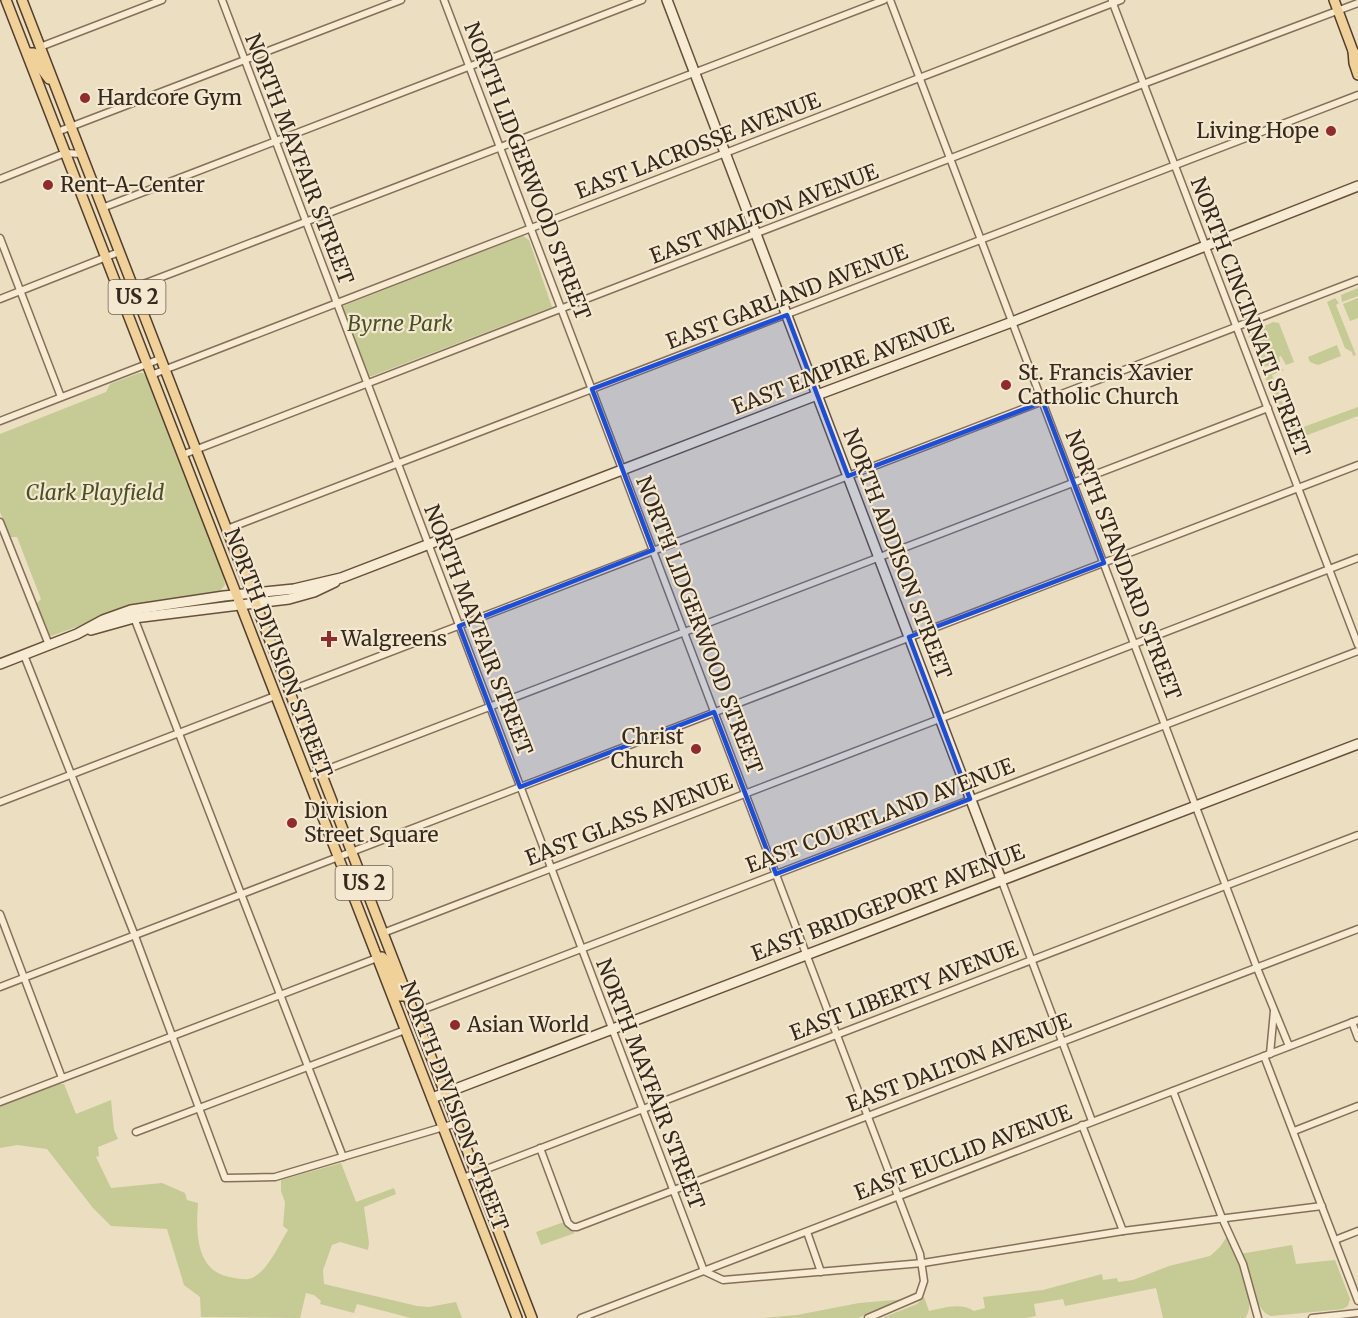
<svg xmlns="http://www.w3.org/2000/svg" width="1358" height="1318" font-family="Merriweather,serif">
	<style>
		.green { fill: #c6ca95 }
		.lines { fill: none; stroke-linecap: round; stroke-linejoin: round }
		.street-casing { stroke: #856f59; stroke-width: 9 }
		.secondary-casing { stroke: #67503c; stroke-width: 12 }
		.primary-casing { stroke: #533d2d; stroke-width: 12 }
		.street { stroke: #f8ebd3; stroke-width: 6 }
		.secondary { stroke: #f8ebd3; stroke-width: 9 }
		.primary { stroke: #efd199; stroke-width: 9 }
		.marked { fill: #1d4ed8; fill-opacity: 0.2; stroke: #1d4ed8; stroke-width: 4.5; stroke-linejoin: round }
		.poi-dot { fill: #922b2f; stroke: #f4e8d0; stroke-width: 2 }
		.labels { text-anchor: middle; stroke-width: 4.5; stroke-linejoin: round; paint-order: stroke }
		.shield { fill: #f4e8d0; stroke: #6e6253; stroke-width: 1.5 }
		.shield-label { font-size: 20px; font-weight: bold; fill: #35281d }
		.poi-label { font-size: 21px; fill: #35281d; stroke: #f4e8d0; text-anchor: start }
		.street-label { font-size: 21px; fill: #35281d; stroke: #f4e8d0 }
		.park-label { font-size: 21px; font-style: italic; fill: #475124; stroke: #f4e8d0 }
	</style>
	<rect width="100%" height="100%" fill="#ecdec1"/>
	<!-- green -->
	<g class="green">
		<polygon points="523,236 529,240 552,307 372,376 369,376 344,312 343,306"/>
		<polygon points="1358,288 1358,296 1342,302 1341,295"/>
		<polygon points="1335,298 1339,303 1336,305 1356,355 1353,356 1352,352 1345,348 1327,302"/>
		<polygon points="1358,298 1358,318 1350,321 1343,304"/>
		<polygon points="1273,322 1279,323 1294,362 1286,365 1281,356 1279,357 1280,362 1264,367 1260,366 1248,333"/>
		<polygon points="1337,345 1341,356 1318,365 1310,362 1308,357"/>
		<polygon points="1278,367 1284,370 1272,375 1288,417 1282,420 1265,377 1269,370"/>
		<polygon points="139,373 143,373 146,377 223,573 225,585 220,591 214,594 144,603 51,636 47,632 36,604 41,599 17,537 10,537 0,512 0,434 106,392 110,384"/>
		<polygon points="1358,407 1358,416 1289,442 1282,424 1284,421 1293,417 1298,429"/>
		<path d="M58,1084H64L76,1114L111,1100L114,1130L118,1139L98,1147L99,1156L96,1157L111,1188L162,1183L185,1193L187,1200L198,1203C196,1230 195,1270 229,1277C236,1278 246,1281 252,1278C269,1270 279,1244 288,1230L283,1226L285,1202L281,1191V1180L341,1163L356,1202L394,1188L396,1194L364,1207L369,1243L368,1250L340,1242L332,1245L323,1270L324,1284L417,1306L429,1307L456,1302L462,1318H411L357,1304L354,1313L320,1304L321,1301L314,1295L306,1293L300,1318L201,1317L200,1297L184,1285L167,1229L111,1226L93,1208L47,1149L17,1145L0,1148V1105Z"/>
		<polygon points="564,1222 568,1229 575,1233 541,1245 536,1232"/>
		<path d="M1228,1235C1236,1254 1259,1301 1245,1318H1163L1156,1288L1065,1306L1063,1299L1034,1304L1036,1316L1025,1318H882L917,1304L924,1297L929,1311C943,1308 961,1302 974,1311L985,1308L983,1297L1043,1290L1102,1274L1103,1280L1117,1278L1118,1282L1133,1280L1169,1266L1210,1256L1220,1247Z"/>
		<path d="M1292,1245L1296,1264L1335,1260L1350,1299L1348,1306L1343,1309L1272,1316C1256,1315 1245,1268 1240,1254Z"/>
		<polygon points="906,1299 858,1318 761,1318 797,1315 859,1303"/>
	</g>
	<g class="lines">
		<!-- street casing -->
		<g class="street-casing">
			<g id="street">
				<polyline points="222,0 704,1271 723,1280 923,1263 1123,1231 1322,1206"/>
				<polyline points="444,0 920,1254 924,1281 919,1296 868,1318"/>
				<polyline points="890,0 1257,968 1289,1046"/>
				<polyline points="1112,1 1358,645"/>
				<polyline points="40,47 162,0"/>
				<polyline points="57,132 401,0"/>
				<polyline points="0,179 65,153 81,154"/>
				<polyline points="102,208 642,0"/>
				<polyline points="0,238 61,397"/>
				<polyline points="133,288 884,0"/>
				<polyline points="0,299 119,252"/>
				<polyline points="151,375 1121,0"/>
				<polyline points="0,421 160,359"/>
				<polyline points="182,455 1143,84 1358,3"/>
				<polyline points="0,522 49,645"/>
				<polyline points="227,529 1358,95"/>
				<polyline points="133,615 343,1157"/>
				<polyline points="24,655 135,936 225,1178 275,1177 457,1123"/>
				<polyline points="289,691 1358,280"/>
				<polyline points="307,777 1268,408"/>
				<polyline points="0,802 275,696"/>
				<polyline points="1001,879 1092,1121"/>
				<polyline points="0,914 62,1078"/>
				<polyline points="383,933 1358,558"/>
				<polyline points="0,987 1358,465"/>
				<polyline points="414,1013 1358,651"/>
				<polyline points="1352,1022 1358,1038"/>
				<polyline points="1270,1054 1274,1011"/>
				<polyline points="1264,1056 1358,1301"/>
				<polyline points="1173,1091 1222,1218 1243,1264 1258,1318"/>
				<polyline points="0,1102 377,958"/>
				<polyline points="1082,1125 1123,1231"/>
				<polyline points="1294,1131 1358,1106"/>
				<polyline points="136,1132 405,1030"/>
				<polyline points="540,1148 568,1223 573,1227 577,1227 1358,929"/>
				<polyline points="463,1178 1358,835"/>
				<polyline points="807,1232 821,1272"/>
				<polyline points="1335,1240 1358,1231"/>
				<polyline points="581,1318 1358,1020"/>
				<polyline points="1312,1318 1358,1313"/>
			</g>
		</g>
		<!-- secondary casing -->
		<g class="secondary-casing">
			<g id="secondary">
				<polyline points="667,0 1001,879"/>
				<polyline points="91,630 134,618 289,599 314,592 335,582"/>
				<polyline points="0,664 77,634 103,620 131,610 224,596 294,589 341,578 817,395 1012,322 1358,186"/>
				<polyline points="432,1098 1358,744"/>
			</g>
		</g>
		<!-- primary casing -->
		<g class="primary-casing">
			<g id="primary">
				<polyline points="6,0 517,1318"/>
				<polyline points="22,0 532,1318"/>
				<polyline points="1334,0 1353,51 1358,57"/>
				<polyline points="1353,51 1354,63 1358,75"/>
				<polyline points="27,53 34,53 40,67 49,79"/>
				<polyline points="377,958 382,957 386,961 400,996 407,996"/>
			</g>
		</g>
		<!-- street -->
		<use href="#street" class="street"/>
		<!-- secondary -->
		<use href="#secondary" class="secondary"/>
		<!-- primary -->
		<use href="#primary" class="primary"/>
	</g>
	<!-- marked area -->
	<path class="marked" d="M787,315L848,476L1043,402L1104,563L909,637L970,799L776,874L714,712L520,787L459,626L653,550L592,389Z"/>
	<!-- markers -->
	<g class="poi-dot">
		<circle cx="85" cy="98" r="6"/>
		<circle cx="1331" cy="131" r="6"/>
		<circle cx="48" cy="185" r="6"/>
		<circle cx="1006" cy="385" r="6"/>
		<path d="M326 630h6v6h6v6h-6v6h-6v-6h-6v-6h6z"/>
		<circle cx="696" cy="749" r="6"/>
		<circle cx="292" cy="823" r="6"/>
		<circle cx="455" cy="1025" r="6"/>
	</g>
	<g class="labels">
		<!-- shield labels -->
		<g class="shield">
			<rect x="108.5" y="280" width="57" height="34" rx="4.5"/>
			<rect x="335.5" y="866" width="57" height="34" rx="4.5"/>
		</g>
		<g class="shield-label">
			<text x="137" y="304">US 2</text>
			<text x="364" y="890">US 2</text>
		</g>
		<!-- poi labels -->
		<g class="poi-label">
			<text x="97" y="105">Hardcore Gym</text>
			<text x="1319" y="138" text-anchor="end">Living Hope</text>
			<text x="60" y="192">Rent-A-Center</text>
			<text x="1018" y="380">St. Francis Xavier<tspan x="1018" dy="24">Catholic Church</tspan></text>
			<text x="341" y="646">Walgreens</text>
			<text x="684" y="744" text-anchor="end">Christ<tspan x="684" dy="24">Church</tspan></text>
			<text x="304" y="818">Division<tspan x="304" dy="24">Street Square</tspan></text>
			<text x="467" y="1032">Asian World</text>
		</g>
		<!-- street labels -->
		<g class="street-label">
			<text transform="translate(698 146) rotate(-21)" y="7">EAST LACROSSE AVENUE</text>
			<text transform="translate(299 159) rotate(69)" y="7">NORTH MAYFAIR STREET</text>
			<text transform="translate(527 171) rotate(69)" y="7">NORTH LIDGERWOOD STREET</text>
			<text transform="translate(764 214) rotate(-21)" y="7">EAST WALTON AVENUE</text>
			<text transform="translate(787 297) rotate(-21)" y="7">EAST GARLAND AVENUE</text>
			<text transform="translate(1250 317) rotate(69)" y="7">NORTH CINCINNATI STREET</text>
			<text transform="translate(843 366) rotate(-21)" y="7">EAST EMPIRE AVENUE</text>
			<text transform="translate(897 554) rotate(69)" y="7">NORTH ADDISON STREET</text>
			<text transform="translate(1123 565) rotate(69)" y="7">NORTH STANDARD STREET</text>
			<text transform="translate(699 625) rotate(69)" y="7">NORTH LIDGERWOOD STREET</text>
			<text transform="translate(478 630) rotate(69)" y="7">NORTH MAYFAIR STREET</text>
			<text transform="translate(278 653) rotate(69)" y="7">NORTH DIVISION STREET</text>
			<text transform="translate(880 816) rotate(-21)" y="7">EAST COURTLAND AVENUE</text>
			<text transform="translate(629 820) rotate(-21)" y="7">EAST GLASS AVENUE</text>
			<text transform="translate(888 903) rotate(-21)" y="7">EAST BRIDGEPORT AVENUE</text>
			<text transform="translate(904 991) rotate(-21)" y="7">EAST LIBERTY AVENUE</text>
			<text transform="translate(959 1063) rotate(-21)" y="7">EAST DALTON AVENUE</text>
			<text transform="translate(650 1084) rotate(69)" y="7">NORTH MAYFAIR STREET</text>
			<text transform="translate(454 1106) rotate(69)" y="7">NORTH DIVISION STREET</text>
			<text transform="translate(963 1153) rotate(-21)" y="7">EAST EUCLID AVENUE</text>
		</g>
		<!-- park labels -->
		<g class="park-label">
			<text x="400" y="331">Byrne Park</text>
			<text x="95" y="500">Clark Playfield</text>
		</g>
	</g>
</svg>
